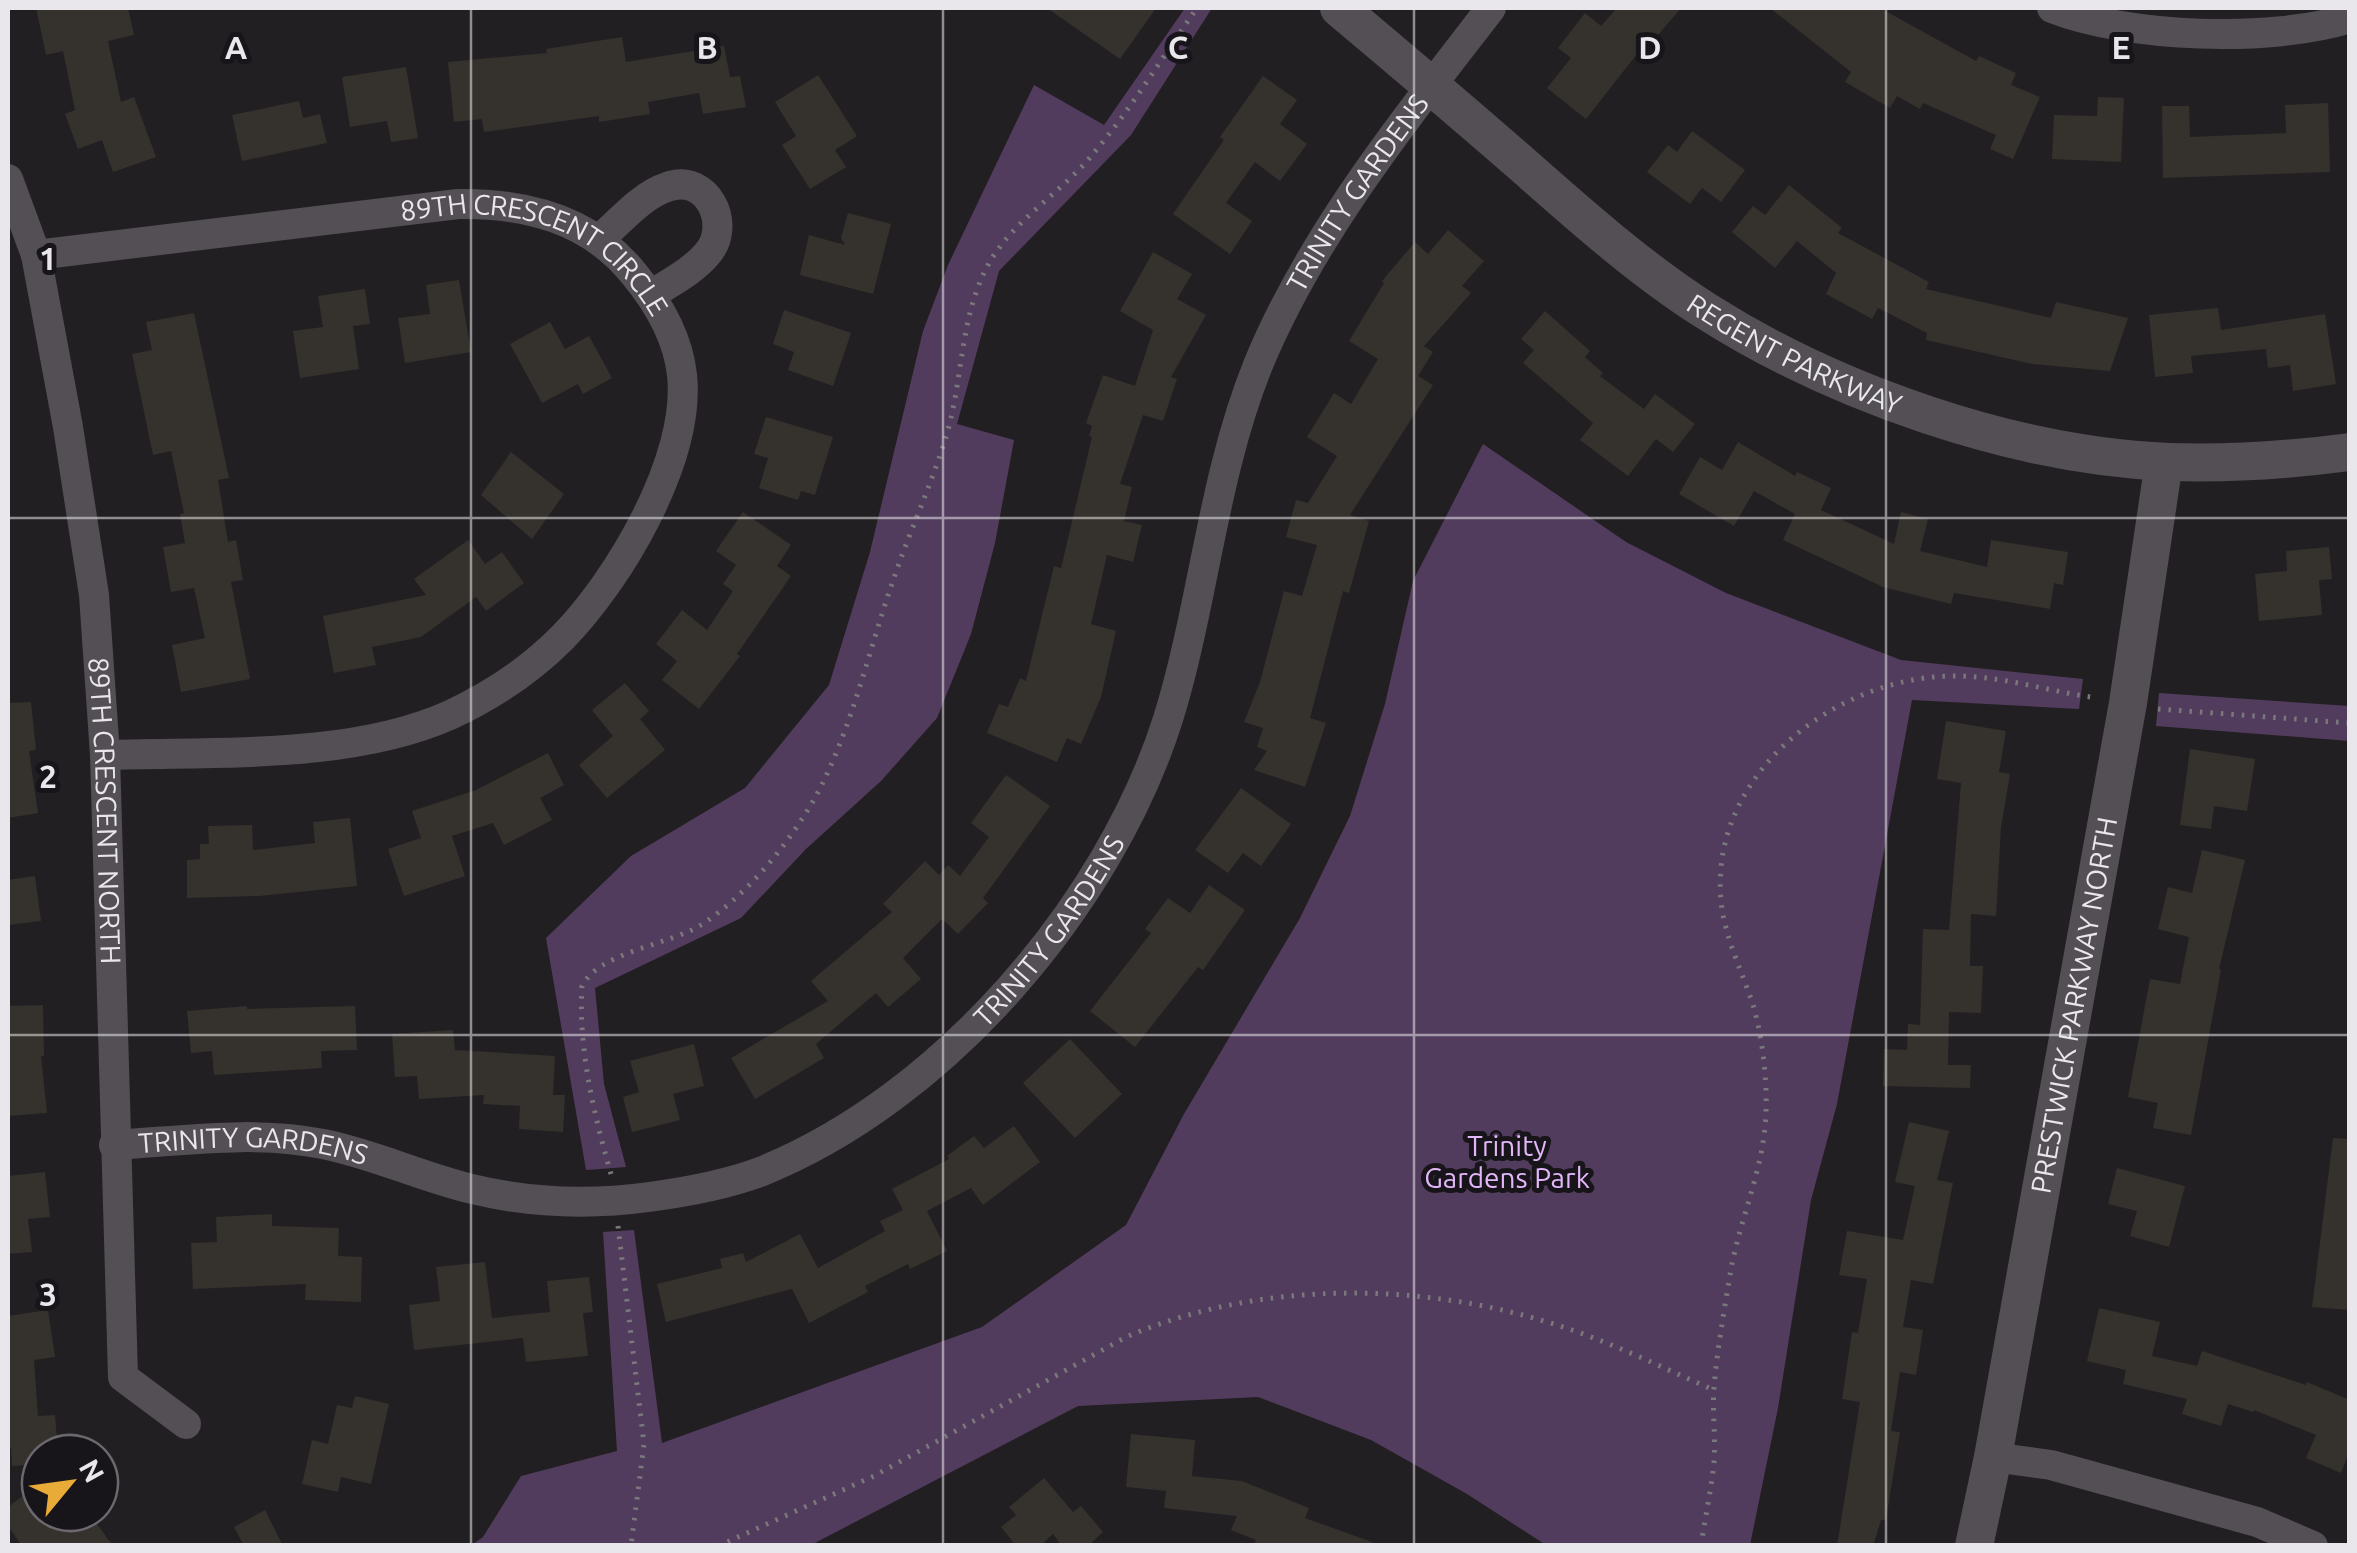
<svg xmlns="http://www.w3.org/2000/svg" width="2357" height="1553" font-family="Ubuntu,sans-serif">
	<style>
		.green { fill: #523c5d }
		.building { fill: #35312c }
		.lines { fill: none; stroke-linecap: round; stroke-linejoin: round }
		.path { stroke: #7b787c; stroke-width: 5; stroke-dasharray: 2.5 8; stroke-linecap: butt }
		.minor { stroke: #534f55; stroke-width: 30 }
		.tertiary { stroke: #534f55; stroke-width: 38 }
		.grid { fill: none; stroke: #e9e7eb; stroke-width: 2.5; stroke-opacity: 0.55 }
		.labels { text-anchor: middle; stroke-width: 10; stroke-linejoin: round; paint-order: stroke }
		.street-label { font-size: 28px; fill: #e9e7eb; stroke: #18151a }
		.park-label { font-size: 28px; fill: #e2b6f8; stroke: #18151a }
		.grid-label { font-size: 32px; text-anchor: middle; font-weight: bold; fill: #e9e7eb; stroke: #18151a; stroke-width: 10; stroke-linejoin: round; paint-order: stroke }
	</style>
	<rect width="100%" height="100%" fill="#221f23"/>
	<!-- green -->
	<g class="green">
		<polygon points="1185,8 1212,8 1131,135 999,271 957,424 1014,440 995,543 971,634 937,718 881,781 806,849 741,918 595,988 604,1084 626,1167 586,1170 546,938 631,856 745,788 829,685 870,552 923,331 948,265 1034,85 1104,125"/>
		<polygon points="1483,444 1626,542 1726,593 1901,660 2083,679 2079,709 1912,700 1837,1104 1811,1200 1778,1408 1750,1545 1546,1545 1467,1494 1371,1440 1258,1397 1078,1406 811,1545 472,1545 483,1537 521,1476 617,1451 603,1232 634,1230 662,1443 982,1327 1126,1225 1184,1114 1300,918 1350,816 1385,704 1413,581"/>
		<polygon points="2159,693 2349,706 2349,741 2156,726"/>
	</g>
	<!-- building -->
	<g class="building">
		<polygon points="36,8 128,8 134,35 108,41 121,102 134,97 156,157 113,172 102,140 78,149 65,114 75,110 63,51 46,55"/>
		<polygon points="1047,8 1156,8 1120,59"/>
		<polygon points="1617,8 1681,8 1651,43 1648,40 1586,119 1547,88 1571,58 1558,48 1585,13 1601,26"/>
		<polygon points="1770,8 1880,8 1976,61 1979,56 2016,73 2011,85 2040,97 2013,159 1990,149 1996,135 1923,103 1920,109 1897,96 1890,108 1845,82 1851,72"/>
		<polygon points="622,37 626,62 724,46 730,77 740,76 746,107 703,114 699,93 648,102 650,114 599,122 599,116 484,132 482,119 454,122 448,62 547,53 546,49"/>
		<polygon points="406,67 418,138 391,142 387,121 350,127 342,77"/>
		<polygon points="818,75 857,136 835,150 846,167 810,189 782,145 796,136 775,102"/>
		<polygon points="1263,76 1297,100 1280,124 1307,144 1280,181 1255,162 1226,203 1252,221 1230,254 1173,214 1224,140 1220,137"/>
		<polygon points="2098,97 2124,98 2121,162 2052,159 2054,115 2097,116"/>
		<polygon points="299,101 303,118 320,114 327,143 242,161 232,115"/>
		<polygon points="2328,103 2330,172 2163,178 2162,106 2189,106 2190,137 2286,133 2285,105"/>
		<polygon points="1692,131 1745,170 1721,202 1702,188 1690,204 1647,172 1668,145 1677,152"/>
		<polygon points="1789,185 1842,228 1838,233 1929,282 1926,289 2051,318 2056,302 2128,318 2110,371 2032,364 1926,340 1927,333 1878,308 1872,319 1826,294 1836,273 1797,241 1775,268 1732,232 1753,206 1765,215"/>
		<polygon points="848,213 891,224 873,294 800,275 809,235 845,245 841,238"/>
		<polygon points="1448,230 1484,261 1462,286 1471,293 1424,346 1433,352 1418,376 1433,385 1350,515 1369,521 1349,593 1343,591 1310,718 1326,723 1305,787 1254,770 1267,751 1257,747 1263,728 1244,722 1260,682 1284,591 1302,596 1317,545 1286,537 1296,500 1308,503 1337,456 1307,437 1334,393 1351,404 1378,359 1349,341 1384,283 1382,281 1415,242 1428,254"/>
		<polygon points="1153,252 1192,274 1177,299 1206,315 1171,377 1177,379 1163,421 1143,415 1120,484 1132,487 1124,521 1142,525 1133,562 1107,555 1091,624 1116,631 1101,697 1081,744 1067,738 1057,762 987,733 999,704 1008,707 1020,678 1026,681 1054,566 1061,568 1092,437 1089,436 1092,426 1086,423 1103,375 1135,386 1153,330 1120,311"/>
		<polygon points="459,280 471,352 405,363 398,318 430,314 426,285"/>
		<polygon points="365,289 370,324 353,326 359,369 300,378 293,331 323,327 318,296"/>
		<polygon points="2218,308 2221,330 2325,314 2336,384 2293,391 2290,365 2268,368 2266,349 2191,356 2193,373 2155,377 2149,315"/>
		<polygon points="784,310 851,333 833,386 788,370 794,352 773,344"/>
		<polygon points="1545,311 1590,351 1585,357 1603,373 1600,376 1644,409 1655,394 1695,424 1673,452 1656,439 1628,476 1580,440 1593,423 1523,363 1534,350 1521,339"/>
		<polygon points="194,313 229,478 218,480 228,542 236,540 243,580 231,582 250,679 181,692 172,645 205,638 194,588 171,592 163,547 185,543 180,514 184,513 171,451 153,455 132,354 152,350 146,322"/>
		<polygon points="550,322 565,349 589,336 612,378 583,394 578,384 542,403 510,344"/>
		<polygon points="766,417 833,437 815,495 801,491 798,500 759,488 768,458 754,454"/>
		<polygon points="1738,442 1795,476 1797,472 1831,488 1821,510 1894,544 1901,512 1928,519 1920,551 1987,567 1991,540 2068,552 2063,585 2054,583 2050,609 1954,593 1951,604 1883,587 1783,540 1795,514 1754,491 1734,526 1679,494 1700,457 1722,470"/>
		<polygon points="511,452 564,494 532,539 481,495"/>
		<polygon points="743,512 791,545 777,566 791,576 737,654 740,656 699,709 662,680 677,661 656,644 682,610 707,630 733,591 723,584 736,565 716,551"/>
		<polygon points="468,540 485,564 502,552 524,583 486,611 476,597 421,637 372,647 376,665 334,673 323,616 426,595 414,579"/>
		<polygon points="2329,547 2332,579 2319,580 2322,615 2259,621 2255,574 2287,571 2286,551"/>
		<polygon points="625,683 649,711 640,719 665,750 607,798 579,765 613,736 592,710"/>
		<polygon points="31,702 36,750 29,751 38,813 8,818 8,703"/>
		<polygon points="1946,721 2006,731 1999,772 2010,774 2001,827 1996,916 1971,914 1970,966 1983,966 1981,1013 1949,1012 1948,1065 1971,1065 1970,1088 1883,1086 1884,1049 1907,1050 1908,1024 1920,1025 1923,929 1949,930 1961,783 1937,779"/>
		<polygon points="2190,749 2255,759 2247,811 2214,806 2211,829 2180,825"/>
		<polygon points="548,753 564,785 540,798 552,820 504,845 493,823 452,836 465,876 404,896 388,849 421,838 412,811 476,790"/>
		<polygon points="1006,775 1050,806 983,898 988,903 958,934 942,919 903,958 921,979 888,1007 876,993 816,1044 824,1058 755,1099 731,1058 828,1001 811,981 892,912 883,904 925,861 939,875 948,865 960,876 989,837 971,823"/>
		<polygon points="1241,788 1291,824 1261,866 1243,853 1228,873 1195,850"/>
		<polygon points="350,818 357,886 259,896 187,898 187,860 200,859 200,844 209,844 208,826 252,825 253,850 315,843 313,822"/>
		<polygon points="2202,850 2245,860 2219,969 2221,970 2191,1135 2153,1128 2158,1103 2128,1097 2150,979 2180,984 2189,937 2158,929 2168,887 2192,893"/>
		<polygon points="35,876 41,921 8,925 8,880"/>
		<polygon points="1209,885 1245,910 1203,970 1198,967 1135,1047 1090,1011 1151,933 1145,929 1168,898 1190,913"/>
		<polygon points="43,1005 44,1056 41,1056 47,1113 8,1116 8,1006"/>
		<polygon points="247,1006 247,1009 355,1006 357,1050 321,1051 322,1068 214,1075 212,1051 191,1053 187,1011"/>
		<polygon points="453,1030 455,1050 555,1056 553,1095 565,1095 563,1132 519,1129 520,1106 483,1104 484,1095 419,1099 417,1076 395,1077 392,1034"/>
		<polygon points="1070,1039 1122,1094 1075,1138 1023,1083"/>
		<polygon points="694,1044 704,1086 673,1094 680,1120 632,1132 623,1097 639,1092 630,1061"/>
		<polygon points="1909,1122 1949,1131 1937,1180 1953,1183 1933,1284 1911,1280 1903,1327 1923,1330 1916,1375 1900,1372 1891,1431 1900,1432 1886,1520 1881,1520 1873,1546 1837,1546 1860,1402 1842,1399 1852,1332 1858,1333 1867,1279 1839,1275 1847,1231 1903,1240 1915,1186 1895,1182"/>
		<polygon points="1014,1126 1040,1162 983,1205 971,1188 927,1211 947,1251 910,1269 908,1264 865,1286 868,1292 809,1323 792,1289 666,1322 657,1284 722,1268 720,1259 743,1253 746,1262 800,1234 818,1268 885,1231 880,1221 903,1210 892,1189 949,1159 947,1156 974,1136 984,1148"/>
		<polygon points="2333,1138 2350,1139 2350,1310 2312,1307"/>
		<polygon points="2117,1168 2185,1186 2169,1247 2130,1236 2137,1211 2108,1204"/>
		<polygon points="45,1172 50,1217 28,1219 32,1252 8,1254 8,1176"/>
		<polygon points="272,1214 272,1226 339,1228 338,1256 362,1257 361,1302 305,1300 306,1284 193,1289 191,1243 217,1242 216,1217"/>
		<polygon points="485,1262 492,1318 550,1312 547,1281 589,1277 593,1312 583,1313 588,1356 526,1362 523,1338 414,1350 409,1305 440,1301 436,1267"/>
		<polygon points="2099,1308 2160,1322 2152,1356 2197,1366 2202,1351 2306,1385 2307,1382 2350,1400 2350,1450 2341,1473 2306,1458 2316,1435 2254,1410 2253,1412 2228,1404 2221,1426 2182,1414 2187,1399 2123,1384 2126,1370 2087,1361"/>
		<polygon points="48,1310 55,1357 34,1360 38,1416 55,1415 58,1453 40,1453 40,1464 12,1466 11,1448 8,1449 8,1316"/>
		<polygon points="355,1396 389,1404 371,1484 341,1477 338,1492 302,1484 312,1440 328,1444 337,1405 352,1408"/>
		<polygon points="1131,1434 1195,1440 1192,1476 1242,1481 1309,1508 1305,1518 1372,1542 1372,1546 1253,1546 1256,1540 1231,1530 1237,1516 1164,1508 1166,1491 1126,1487"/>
		<polygon points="1044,1478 1073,1512 1081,1506 1103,1532 1088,1546 1062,1546 1053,1534 1040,1546 1016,1546 1001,1527 1016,1515 1009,1507"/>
		<polygon points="40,1483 40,1513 89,1513 113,1546 22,1546 8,1526 8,1507"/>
		<polygon points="265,1510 283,1546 244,1546 234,1527"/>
	</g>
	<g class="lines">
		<!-- path -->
		<g class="path">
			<polyline points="2158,709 2350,723"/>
			<path d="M611,1174C594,1115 578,1048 582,986C599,952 669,945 701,925C747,895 789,844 816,796C853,727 869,648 895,575C912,525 935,477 949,426C963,372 961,315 988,265C1011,223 1056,196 1087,161C1128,114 1161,59 1197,8"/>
			<polyline points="618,1226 644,1444 631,1546"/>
			<path d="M718,1546L874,1476L1126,1337C1261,1279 1427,1281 1566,1328C1617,1345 1665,1369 1714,1390"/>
			<path d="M1701,1546C1705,1518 1711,1491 1714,1463C1716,1438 1712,1413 1714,1388C1717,1350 1724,1312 1730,1275C1739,1220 1764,1170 1766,1113C1767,1078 1763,1042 1754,1008C1743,973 1724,937 1721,900C1709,773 1838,675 1956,676C2004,676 2050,692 2098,698"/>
		</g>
		<!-- minor -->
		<g class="minor">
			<path d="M2052,8C2128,38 2272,43 2350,18"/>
			<path id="s1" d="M8,179L36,255L68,427L94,595L105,755L123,1377L186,1424"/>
			<path d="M600,239C619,222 642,195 667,187C707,172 733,225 707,254C693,271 669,283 651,295"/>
			<path id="s2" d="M36,255L458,204C526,203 590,219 634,274C658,303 678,337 682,375C691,459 619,580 562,638C530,670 491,696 450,715C349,760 215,751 105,755"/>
			<path id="s3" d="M114,1145C182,1141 255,1130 323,1144C374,1154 421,1177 472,1189C530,1203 590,1205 649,1197C686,1192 725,1185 760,1172C943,1099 1109,905 1168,719C1204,603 1212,479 1258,365C1312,234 1405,120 1491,8"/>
			<polyline points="1993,1457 2051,1465 2257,1522 2313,1546"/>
		</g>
		<!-- tertiary -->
		<g class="tertiary">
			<path id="s4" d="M1339,8C1401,60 1462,112 1523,165C1581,216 1640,269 1706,311C1835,393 2015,456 2169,462C2230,464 2289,460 2350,452"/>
			<path id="s5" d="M1974,1546L1993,1457L2128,703L2164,462"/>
		</g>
	</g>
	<!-- grid -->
	<path class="grid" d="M471,8V1546M943,8V1546M1414,8V1546M1886,8V1546M8,518H2350M8,1035H2350"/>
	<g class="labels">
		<!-- street labels -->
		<g class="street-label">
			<text dy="10" stroke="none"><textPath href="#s3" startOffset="1850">TRINITY GARDENS</textPath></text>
			<text dy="10" stroke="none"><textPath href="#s2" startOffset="518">89TH CRESCENT CIRCLE</textPath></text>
			<text dy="10" stroke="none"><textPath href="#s4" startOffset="575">REGENT PARKWAY</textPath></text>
			<text dy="10" stroke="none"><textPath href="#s1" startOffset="642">89TH CRESCENT NORTH</textPath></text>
			<text dy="10" stroke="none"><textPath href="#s3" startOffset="1040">TRINITY GARDENS</textPath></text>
			<text dy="10" stroke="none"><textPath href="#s5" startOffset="550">PRESTWICK PARKWAY NORTH</textPath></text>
			<text dy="10" stroke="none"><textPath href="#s3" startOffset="140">TRINITY GARDENS</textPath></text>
		</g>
		<!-- park labels -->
		<g class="park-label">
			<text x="1507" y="1156">Trinity<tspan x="1507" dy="32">Gardens Park</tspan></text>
		</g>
	</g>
	<g class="grid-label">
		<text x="236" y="59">A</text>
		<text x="707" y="59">B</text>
		<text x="1178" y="59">C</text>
		<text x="1650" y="59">D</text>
		<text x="2121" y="59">E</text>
		<text x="48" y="270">1</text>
		<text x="48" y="788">2</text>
		<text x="48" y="1306">3</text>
	</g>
	<!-- border -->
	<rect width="2357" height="1553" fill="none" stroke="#e9e7eb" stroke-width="20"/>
	<!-- north arrow -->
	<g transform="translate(70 1483) rotate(61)"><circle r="48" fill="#18151a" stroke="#6c696e" stroke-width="2.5"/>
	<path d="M0-8L18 38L0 25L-18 38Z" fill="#e9ab38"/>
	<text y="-15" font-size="28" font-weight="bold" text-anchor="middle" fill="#e9e7eb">N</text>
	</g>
</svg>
